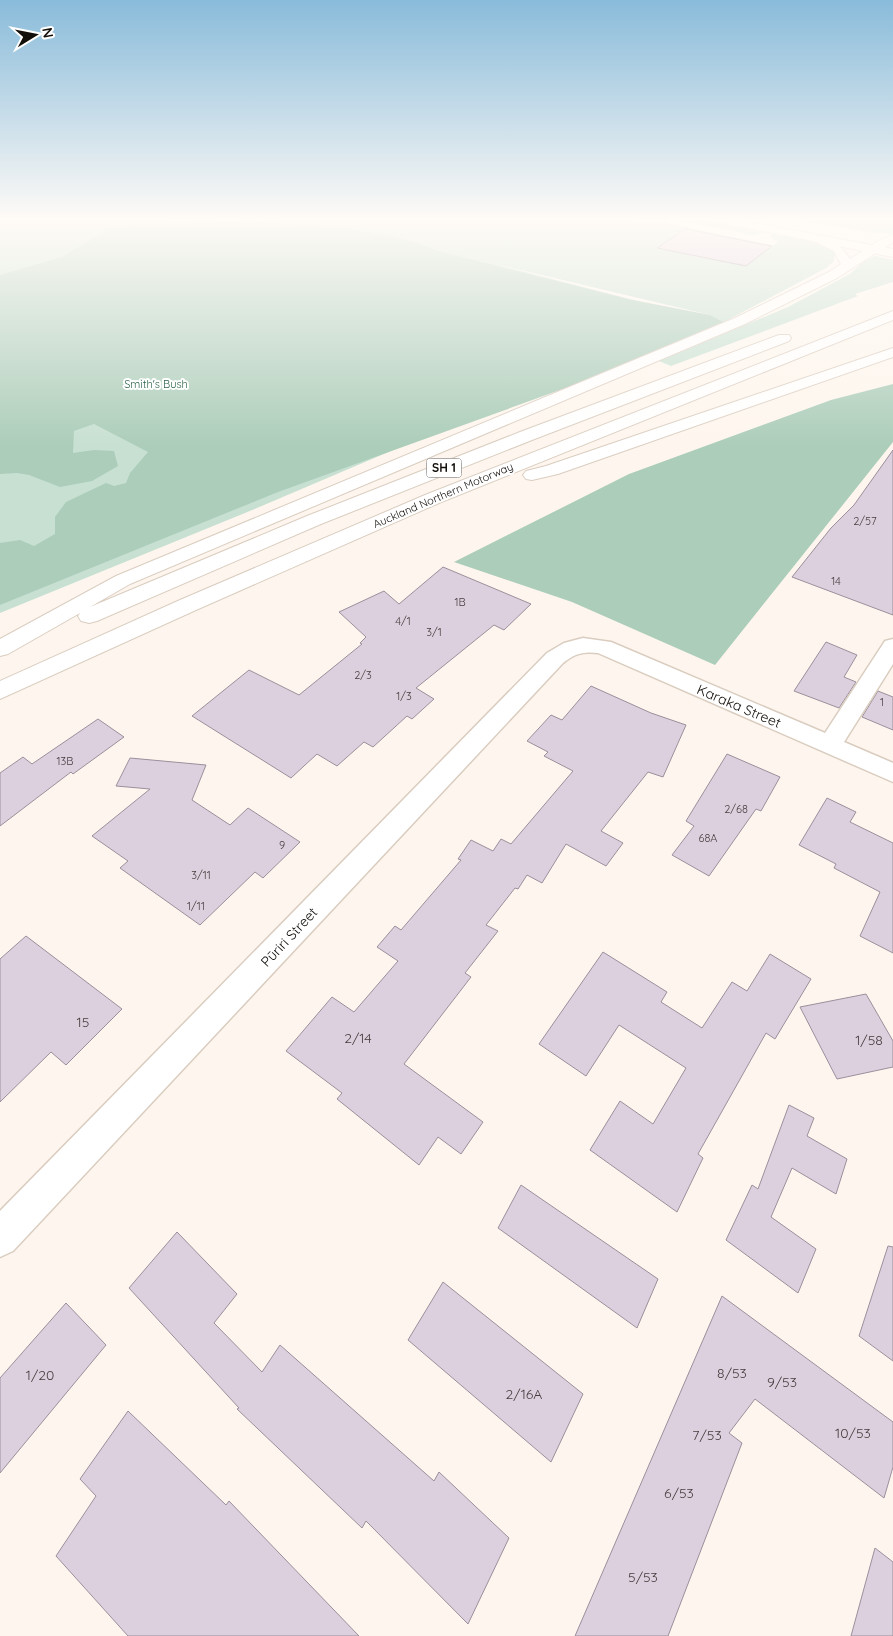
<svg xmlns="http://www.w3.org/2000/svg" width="893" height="1636" font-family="Quicksand,sans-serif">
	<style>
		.green { fill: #c7e0d2 }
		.forest { fill: #accdba }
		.building { fill: #ddd0de; stroke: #9a8f9b }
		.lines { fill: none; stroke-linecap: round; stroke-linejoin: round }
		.street-casing { stroke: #dacdc0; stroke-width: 3 }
		.secondary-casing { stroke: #dacdc0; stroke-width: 2 }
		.highway-casing { stroke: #dacdc0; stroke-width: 2 }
		.street { fill: #fff; fill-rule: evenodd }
		.secondary { fill: #fff; fill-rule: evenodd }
		.highway { fill: #fff; fill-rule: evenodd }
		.labels { text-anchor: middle; stroke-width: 4; stroke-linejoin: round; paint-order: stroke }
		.far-park-label { font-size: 11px; fill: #2e6449; stroke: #fff }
		.far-street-label { font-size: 11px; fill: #120e0a; stroke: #fff }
		.number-label { font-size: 11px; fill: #453e3f }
		.shield { fill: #fff; stroke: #595654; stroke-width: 1 }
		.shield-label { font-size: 12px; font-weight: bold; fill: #120e0a }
		.street-label { font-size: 14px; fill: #120e0a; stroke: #fff }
		.near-number-label { font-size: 14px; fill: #453e3f }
	</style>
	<rect width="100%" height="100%" fill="#fef6ee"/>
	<!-- green -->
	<g class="green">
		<path d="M0,218H620L653,224L663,222L773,246L779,241L772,239L770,233L764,232L753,235L665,218C711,218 762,229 806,240C816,242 825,250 835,250L834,261L826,268L724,322L710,315L487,262L703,318L257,508L0,613Z"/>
		<polygon points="785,218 893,218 893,234 866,232"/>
		<polygon points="875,256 893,260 893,282 855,294 858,296 671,366 659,361 788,307 850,274 863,262"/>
	</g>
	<!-- forest -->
	<g class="forest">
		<path d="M250,220C312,228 380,226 438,251L628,299L710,315L724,322L610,372L278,492L0,605V543L20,540L34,546L55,534V517L66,502L106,483L114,486L126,483L130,473L148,452L94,424L74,431L73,453L94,450L114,451L118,466L92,481L60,487L29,475L17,473L0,474V275L62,257L109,229L145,224L201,223Z"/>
		<polygon points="893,384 893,442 715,665 572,602 454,562 629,474 831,400"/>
	</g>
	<!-- building -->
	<g class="building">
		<polygon points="685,229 772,246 746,266 657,248"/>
		<polygon points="893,450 893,615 792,577 831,528 854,505"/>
		<polygon points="443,567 531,604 504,630 494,625 416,688 434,699 412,719 407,716 373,747 364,742 337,766 317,754 291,778 192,716 249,670 299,695 362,644 360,643 366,637 339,612 384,591 399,604"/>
		<polygon points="826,642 857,655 844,677 856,682 839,708 794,691"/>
		<polygon points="591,686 651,713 686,725 663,777 648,772 601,831 623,843 606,866 566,844 542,883 527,875 518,889 515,888 486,925 498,931 465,973 471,977 404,1064 483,1122 461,1154 438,1137 419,1165 337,1099 342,1093 286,1051 332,997 354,1012 398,961 377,947 395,926 401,930 461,860 458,859 471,840 493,851 501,839 511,844 573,771 544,756 548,752 527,741 551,715 562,720"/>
		<polygon points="878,691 893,697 893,730 862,717"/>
		<polygon points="98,719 124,737 73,774 71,772 0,826 0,773 23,757 32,764"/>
		<polygon points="727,754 780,777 761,811 756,809 709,876 672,855 694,826 686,821"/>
		<polygon points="130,758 206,765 192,800 230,825 248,808 300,842 263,878 255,872 200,925 120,868 128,861 92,836 150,789 116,786"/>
		<polygon points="827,798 856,812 850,822 893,843 893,953 860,936 880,892 834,868 836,864 799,845"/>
		<polygon points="26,936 122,1009 66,1065 51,1052 0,1102 0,959"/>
		<polygon points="603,952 667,992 661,1002 702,1028 732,982 747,991 770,954 811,979 775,1039 766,1033 698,1154 703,1158 677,1212 590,1150 620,1101 653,1124 686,1068 619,1025 586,1076 539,1044"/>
		<polygon points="866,994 893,1041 893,1067 837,1079 800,1007"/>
		<polygon points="789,1105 814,1118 807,1136 847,1159 836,1194 792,1168 771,1217 816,1249 798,1293 726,1240 752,1185 758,1189"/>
		<polygon points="521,1185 658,1279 637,1328 498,1228"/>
		<polygon points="177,1232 237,1294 214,1323 262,1372 280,1345 434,1481 439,1472 509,1538 468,1624 366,1521 362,1528 237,1409 239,1408 129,1288"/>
		<polygon points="888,1246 893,1247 893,1361 859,1336"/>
		<polygon points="443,1282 583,1394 551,1462 408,1340"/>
		<polygon points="722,1296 893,1422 893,1467 884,1498 755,1399 729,1433 742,1443 668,1636 575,1636"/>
		<polygon points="66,1303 106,1345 0,1473 0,1378"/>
		<polygon points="128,1411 226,1505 229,1501 359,1636 128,1636 56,1556 96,1496 80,1479"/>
		<polygon points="875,1548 893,1562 893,1636 851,1636"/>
	</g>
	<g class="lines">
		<!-- street casing -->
		<g class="street-casing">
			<path id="street" d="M583,638L611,642L825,733L885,641L893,639V664L844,742L893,763V782L598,653C583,651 574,654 563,663L13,1251L0,1257V1211L547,653L564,643Z"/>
		</g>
		<!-- secondary casing -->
		<g class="secondary-casing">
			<polygon id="secondary" points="708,218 728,218 893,249 893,257 713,221"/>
		</g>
		<!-- highway casing -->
		<g class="highway-casing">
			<g id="highway">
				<path d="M893,235V242L837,278L745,324L130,584L90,607L307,516L520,432L779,335H789L791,338L789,341L532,440L321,524L97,621L89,623L81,621L78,616L80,613L8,654L0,656V639L116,576L735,318L829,272L841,264L834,251L814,241L812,239L814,237C828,233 843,248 850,259L880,240Z"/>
				<polygon points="893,311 893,320 439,503 196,610 0,699 0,681 180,600 425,495"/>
				<polygon points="893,348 893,357 558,474 532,480 526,479 523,475 526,471 546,466"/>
			</g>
		</g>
		<!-- street -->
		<use href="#street" class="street"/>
		<!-- secondary -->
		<use href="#secondary" class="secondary"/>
		<!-- highway -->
		<use href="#highway" class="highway"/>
	</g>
	<!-- sky -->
	<linearGradient id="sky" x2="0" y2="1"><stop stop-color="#89bbda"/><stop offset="0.49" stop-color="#fffbf7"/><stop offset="1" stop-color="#fffbf7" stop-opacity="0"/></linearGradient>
	<rect width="893" height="447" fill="url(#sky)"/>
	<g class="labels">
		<!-- far-park labels -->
		<g class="far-park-label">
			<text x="156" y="388">Smith's Bush</text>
		</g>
		<!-- far-street labels -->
		<g class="far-street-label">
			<text transform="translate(443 495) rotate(-23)" y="4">Auckland Northern Motorway</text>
		</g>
		<!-- number labels -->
		<g class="number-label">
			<text x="865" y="525">2/57</text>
			<text x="836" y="585">14</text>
			<text x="460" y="606">1B</text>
			<text x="403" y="625">4/1</text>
			<text x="434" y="636">3/1</text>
			<text x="363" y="679">2/3</text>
			<text x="404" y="700">1/3</text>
			<text x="882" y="706">1</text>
			<text x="65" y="765">13B</text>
			<text x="736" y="813">2/68</text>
			<text x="708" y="842">68A</text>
			<text x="282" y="849">9</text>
			<text x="201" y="879">3/11</text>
			<text x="196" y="910">1/11</text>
		</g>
		<!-- shield labels -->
		<rect class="shield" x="426.5" y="458.5" width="35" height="19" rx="4"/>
		<g class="shield-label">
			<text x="444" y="472">SH 1</text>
		</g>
		<!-- street labels -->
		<g class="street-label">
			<text transform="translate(739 706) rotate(23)" y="5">Karaka Street</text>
			<text transform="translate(289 937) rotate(-47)" y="5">Pūriri Street</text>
		</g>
		<!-- near-number labels -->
		<g class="near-number-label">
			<text x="83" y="1027">15</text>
			<text x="358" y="1043">2/14</text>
			<text x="869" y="1045">1/58</text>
			<text x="732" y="1378">8/53</text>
			<text x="40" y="1380">1/20</text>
			<text x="782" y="1387">9/53</text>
			<text x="524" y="1399">2/16A</text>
			<text x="853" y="1438">10/53</text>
			<text x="707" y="1440">7/53</text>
			<text x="679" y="1498">6/53</text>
			<text x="643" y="1582">5/53</text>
		</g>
	</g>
	<!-- north arrow -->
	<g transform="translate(35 35) rotate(80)" stroke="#ffffff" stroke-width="4" paint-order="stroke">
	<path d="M0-4L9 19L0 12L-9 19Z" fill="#120e0a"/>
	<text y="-8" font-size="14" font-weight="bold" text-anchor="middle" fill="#120e0a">N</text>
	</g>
</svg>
